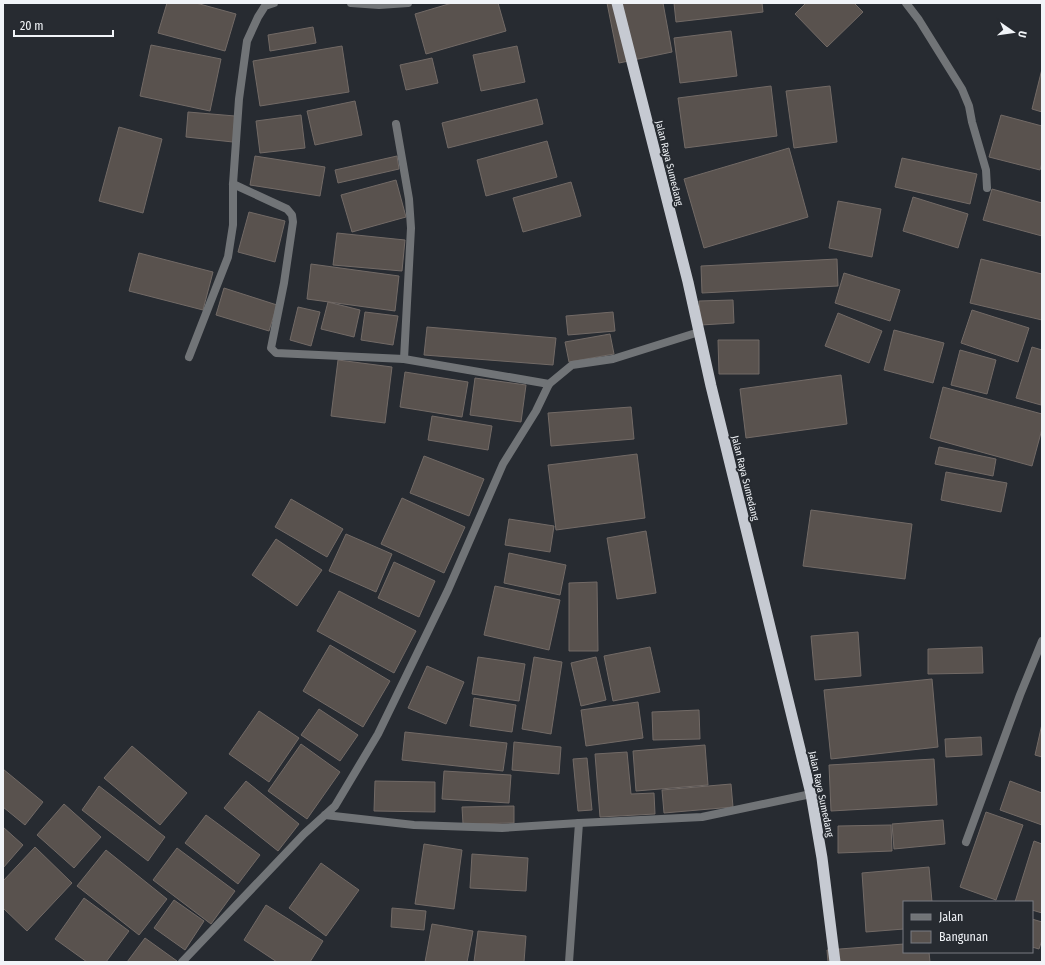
<svg xmlns="http://www.w3.org/2000/svg" width="1045" height="965" font-family="'Fira Sans Condensed',sans-serif">
	<style>
		.building { fill: #59524e; stroke: #726a66 }
		.lines { fill: none; stroke-linecap: round; stroke-linejoin: round }
		.minor { stroke: #717477; stroke-width: 8 }
		.trunk { stroke: #c6cad2; stroke-width: 11 }
		.labels { text-anchor: middle; stroke-width: 4; stroke-linejoin: round; paint-order: stroke }
		.street-label { font-size: 10px; fill: #f1f4f8; stroke: #272b31 }
	</style>
	<rect width="100%" height="100%" fill="#272b31"/>
	<!-- building -->
	<g class="building">
		<polygon points="167,3 196,3 236,14 225,51 158,33"/>
		<polygon points="452,3 498,3 506,31 426,54 415,14"/>
		<polygon points="607,3 663,3 672,52 619,63"/>
		<polygon points="674,3 762,3 763,12 676,22"/>
		<polygon points="806,3 854,3 863,12 827,47 795,14"/>
		<polygon points="313,27 316,43 270,51 268,35"/>
		<polygon points="731,31 737,76 680,83 674,38"/>
		<polygon points="151,45 221,59 210,111 140,96"/>
		<polygon points="342,46 349,92 260,106 253,61"/>
		<polygon points="517,46 525,82 481,91 473,55"/>
		<polygon points="432,58 438,83 406,90 400,65"/>
		<polygon points="1042,69 1042,112 1032,109"/>
		<polygon points="771,86 777,136 685,148 678,98"/>
		<polygon points="830,86 837,142 794,148 786,91"/>
		<polygon points="537,99 543,124 448,148 442,123"/>
		<polygon points="355,101 362,135 315,145 307,111"/>
		<polygon points="188,112 235,116 233,142 186,137"/>
		<polygon points="301,115 305,148 260,153 256,121"/>
		<polygon points="1001,115 1042,126 1042,163 1040,170 989,157"/>
		<polygon points="119,127 162,139 143,213 99,201"/>
		<polygon points="547,141 557,177 486,196 477,160"/>
		<polygon points="789,148 808,217 704,248 684,179"/>
		<polygon points="255,156 325,167 320,196 250,185"/>
		<polygon points="397,156 399,169 338,183 335,170"/>
		<polygon points="902,158 977,174 970,204 895,187"/>
		<polygon points="396,180 406,217 352,232 341,195"/>
		<polygon points="571,182 581,216 523,232 513,198"/>
		<polygon points="992,189 1042,203 1042,236 983,220"/>
		<polygon points="913,197 968,214 958,248 903,231"/>
		<polygon points="838,201 881,209 872,257 829,248"/>
		<polygon points="249,212 285,221 275,262 238,252"/>
		<polygon points="337,233 405,240 402,271 333,265"/>
		<polygon points="139,253 213,272 203,310 129,291"/>
		<polygon points="837,259 838,286 702,293 701,266"/>
		<polygon points="981,259 1042,274 1042,320 970,303"/>
		<polygon points="311,264 399,276 395,311 307,299"/>
		<polygon points="844,273 900,290 890,321 835,303"/>
		<polygon points="224,288 277,305 269,331 216,315"/>
		<polygon points="733,300 734,323 701,325 699,301"/>
		<polygon points="328,302 360,310 354,337 321,329"/>
		<polygon points="298,307 320,312 311,346 290,340"/>
		<polygon points="972,310 1029,328 1018,362 961,343"/>
		<polygon points="365,312 398,316 393,345 361,340"/>
		<polygon points="613,312 615,331 568,335 566,316"/>
		<polygon points="838,313 882,331 869,363 825,346"/>
		<polygon points="427,327 556,338 553,365 424,355"/>
		<polygon points="894,330 944,343 933,383 884,370"/>
		<polygon points="610,334 614,354 569,362 565,342"/>
		<polygon points="718,340 759,340 759,374 719,374"/>
		<polygon points="1032,347 1042,350 1041,405 1016,398"/>
		<polygon points="960,350 996,360 987,394 951,385"/>
		<polygon points="338,360 392,367 385,423 331,416"/>
		<polygon points="405,372 468,382 462,417 400,407"/>
		<polygon points="841,375 847,424 746,438 740,389"/>
		<polygon points="475,378 526,385 521,422 470,415"/>
		<polygon points="943,387 1042,414 1042,429 1032,466 930,438"/>
		<polygon points="631,407 634,439 551,446 548,413"/>
		<polygon points="432,416 492,426 488,450 428,440"/>
		<polygon points="939,447 996,459 993,476 935,464"/>
		<polygon points="637,454 645,518 556,530 548,465"/>
		<polygon points="424,456 484,479 469,516 410,493"/>
		<polygon points="946,472 1007,483 1001,512 941,500"/>
		<polygon points="402,498 465,527 444,573 381,544"/>
		<polygon points="291,499 343,529 327,557 275,527"/>
		<polygon points="811,510 912,524 905,579 803,566"/>
		<polygon points="509,519 554,526 550,552 505,545"/>
		<polygon points="646,531 656,593 617,599 607,538"/>
		<polygon points="346,534 392,554 376,592 329,571"/>
		<polygon points="276,539 322,570 297,606 252,575"/>
		<polygon points="509,553 566,565 560,595 504,583"/>
		<polygon points="394,562 435,581 419,617 378,598"/>
		<polygon points="597,582 598,651 569,651 569,583"/>
		<polygon points="495,586 560,600 549,650 484,635"/>
		<polygon points="339,591 416,631 394,673 317,631"/>
		<polygon points="858,632 861,676 815,680 811,636"/>
		<polygon points="330,645 390,681 363,727 303,691"/>
		<polygon points="650,647 660,692 613,701 604,656"/>
		<polygon points="982,647 983,673 928,674 928,649"/>
		<polygon points="478,657 525,664 519,701 472,694"/>
		<polygon points="534,657 562,662 551,734 522,729"/>
		<polygon points="596,657 606,700 581,706 571,663"/>
		<polygon points="427,666 464,682 446,724 408,708"/>
		<polygon points="932,679 938,747 831,759 824,690"/>
		<polygon points="474,698 516,705 512,732 470,726"/>
		<polygon points="638,702 643,738 586,746 581,710"/>
		<polygon points="319,709 358,735 340,761 301,735"/>
		<polygon points="699,710 700,739 653,740 652,712"/>
		<polygon points="259,711 299,738 269,782 229,754"/>
		<polygon points="1042,724 1042,757 1035,755"/>
		<polygon points="405,732 507,743 503,771 402,760"/>
		<polygon points="981,737 982,755 946,757 945,739"/>
		<polygon points="514,742 561,747 559,774 512,770"/>
		<polygon points="301,744 340,772 307,819 268,791"/>
		<polygon points="705,745 708,785 636,791 633,751"/>
		<polygon points="132,746 187,793 160,825 104,778"/>
		<polygon points="627,752 631,794 654,793 655,814 600,817 595,754"/>
		<polygon points="587,758 592,810 578,811 573,759"/>
		<polygon points="934,759 937,805 831,811 829,765"/>
		<polygon points="3,769 43,802 25,825 3,807"/>
		<polygon points="444,771 511,775 509,803 442,799"/>
		<polygon points="246,781 299,824 278,851 224,808"/>
		<polygon points="375,781 435,782 435,812 374,811"/>
		<polygon points="1010,781 1042,793 1042,825 1000,810"/>
		<polygon points="731,784 733,807 664,813 662,790"/>
		<polygon points="99,786 165,837 148,861 82,810"/>
		<polygon points="64,804 101,837 74,868 37,835"/>
		<polygon points="514,806 514,823 463,824 462,807"/>
		<polygon points="986,812 1023,825 996,900 960,887"/>
		<polygon points="206,815 260,855 238,884 185,843"/>
		<polygon points="943,820 945,844 894,849 892,824"/>
		<polygon points="891,825 892,851 838,853 838,826"/>
		<polygon points="3,827 23,845 3,868"/>
		<polygon points="1034,841 1042,844 1042,913 1032,910 1032,902 1015,902"/>
		<polygon points="424,844 462,850 454,909 415,904"/>
		<polygon points="35,847 72,883 27,931 3,908 3,881"/>
		<polygon points="177,848 235,891 211,924 153,880"/>
		<polygon points="106,850 167,899 139,935 77,886"/>
		<polygon points="472,854 528,858 526,891 470,888"/>
		<polygon points="321,863 359,890 326,936 289,908"/>
		<polygon points="929,867 932,902 904,902 904,929 866,932 862,873"/>
		<polygon points="84,898 129,931 106,962 87,962 55,939"/>
		<polygon points="174,900 204,921 185,950 154,928"/>
		<polygon points="266,905 323,941 310,962 277,962 244,940"/>
		<polygon points="392,908 426,911 424,930 391,927"/>
		<polygon points="1032,919 1042,922 1042,940 1039,949 1032,947"/>
		<polygon points="432,924 473,931 467,962 425,962"/>
		<polygon points="478,931 526,936 524,962 474,962"/>
		<polygon points="145,938 177,961 177,962 127,962"/>
		<polygon points="904,944 904,952 929,952 930,962 828,962 827,950"/>
	</g>
	<g class="lines">
		<!-- minor -->
		<g class="minor">
			<polyline points="351,3 379,5 408,3"/>
			<polyline points="906,3 919,20 962,89 969,106 972,122 986,170 987,188"/>
			<polyline points="396,124 409,199 411,228 404,359"/>
			<polyline points="233,184 287,209 292,215 293,222 284,283 271,348 276,353 404,359 549,384"/>
			<polyline points="189,357 228,257 233,225 233,184 239,99 247,41 258,17 265,6 274,3"/>
			<polyline points="325,815 414,825 502,828 579,823 702,817 811,794"/>
			<polyline points="966,842 1020,695 1042,641"/>
			<polyline points="182,962 304,834 335,806 378,734 448,590 503,464 536,411 549,384 572,365 613,359 699,332"/>
			<polyline points="569,962 579,823"/>
		</g>
		<!-- trunk -->
		<polyline class="trunk" points="617,3 688,282 711,386 811,794 822,858 835,962"/>
	</g>
	<g class="labels">
		<!-- street labels -->
		<g class="street-label">
			<text transform="translate(670 163) rotate(76)" y="4">Jalan Raya Sumedang</text>
			<text transform="translate(746 478) rotate(76)" y="4">Jalan Raya Sumedang</text>
			<text transform="translate(822 794) rotate(78)" y="4">Jalan Raya Sumedang</text>
		</g>
	</g>
	<!-- border -->
	<rect width="1045" height="965" fill="none" stroke="#f1f4f8" stroke-width="8"/>
	<!-- legend -->
	<rect x="903" y="901" width="130" height="52" fill="#272b31" stroke="#787b81"/>
	<rect x="911" y="914" width="20" height="6" fill="#717477" stroke="#787b81"/>
	<text x="939" y="921" font-size="12" fill="#f1f4f8">Jalan</text>
	<rect x="911" y="931" width="20" height="12" fill="#59524e" stroke="#787b81"/>
	<text x="939" y="941" font-size="12" fill="#f1f4f8">Bangunan</text>
	<!-- north arrow -->
	<g transform="translate(1013 32) rotate(103)" stroke="#272b31" stroke-width="3" paint-order="stroke">
	<path d="M0-3L7 15L0 10L-7 15Z" fill="#f1f4f8"/>
	<text y="-6" font-size="11" font-weight="bold" text-anchor="middle" fill="#f1f4f8">U</text>
	</g>
	<!-- scale -->
	<path d="M14 30v6h99v-6" fill="none" stroke="#f1f4f8" stroke-width="2"/>
	<text x="20" y="30" font-size="12" fill="#f1f4f8" stroke="#272b31" stroke-width="3" paint-order="stroke">20 m</text>
</svg>
